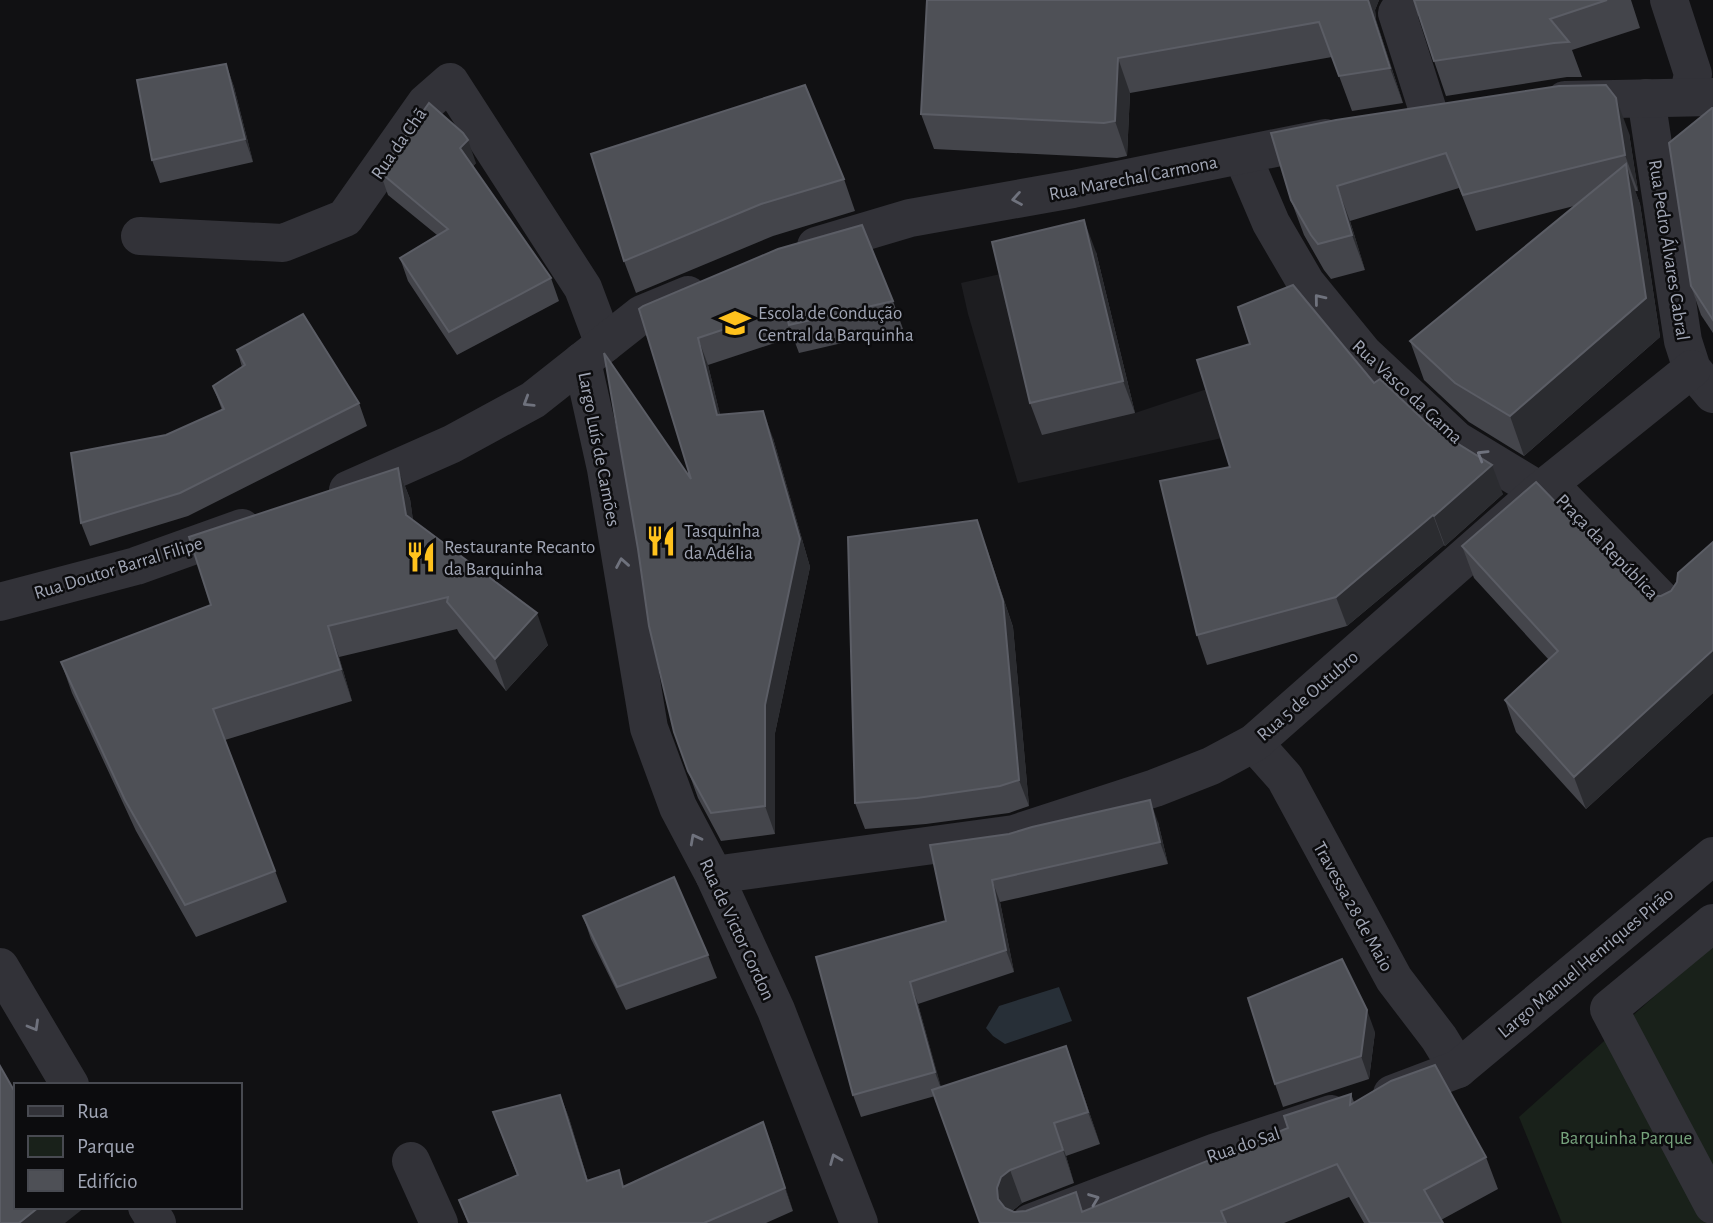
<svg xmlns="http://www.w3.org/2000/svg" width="1713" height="1223" font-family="'Alegreya Sans',sans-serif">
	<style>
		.built { fill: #1d1d20 }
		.green { fill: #19211a }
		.water { fill: #272f37 }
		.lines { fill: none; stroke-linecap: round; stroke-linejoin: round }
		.pedestrian { stroke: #323238; stroke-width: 38 }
		.minor { stroke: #323238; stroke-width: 38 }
		.wall { fill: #44454b }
		.shaded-wall { fill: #2b2c30 }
		.building { fill: #4e5056; stroke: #5b5d65; stroke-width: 2 }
		.oneway { stroke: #6f727d }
		.labels { text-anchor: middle; stroke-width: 5; stroke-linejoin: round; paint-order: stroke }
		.street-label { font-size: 19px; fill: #a1a6b5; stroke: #0c0c0e }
		.poi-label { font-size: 19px; fill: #a1a6b5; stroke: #0c0c0e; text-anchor: start }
		.park-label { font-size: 19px; fill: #76a27c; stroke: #0c0c0e }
	</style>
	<rect width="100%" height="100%" fill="#111113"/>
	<!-- built -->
	<polygon class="built" points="1096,252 1135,413 1207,389 1222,438 1018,483 968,314 961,283"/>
	<!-- green -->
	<polygon class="green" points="1713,944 1713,1223 1562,1223 1519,1117"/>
	<!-- water -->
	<polygon class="water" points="1059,987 1072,1021 1005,1044 993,1036 986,1028 999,1006"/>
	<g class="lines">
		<!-- pedestrian -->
		<g class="pedestrian">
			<polyline points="1406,0 1397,13 1431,120"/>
			<polyline points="1549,484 1668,607"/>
			<polyline points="1713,923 1609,1009 1713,1205"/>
		</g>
		<!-- minor -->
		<g class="minor">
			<polyline points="1669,0 1693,74 1688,97"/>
			<polyline points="1646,98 1683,341 1692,369 1713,394"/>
			<polyline points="1565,100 1713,97"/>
			<polyline points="1242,155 1271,223 1306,283 1364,354 1456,440 1540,491"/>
			<polyline points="140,236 283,243 345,218 426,103 450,82 583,288 604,344"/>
			<polyline points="816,246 910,218 1073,189 1325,138"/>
			<polyline points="582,361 606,469 649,728 678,807 714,875 776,1010 859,1223"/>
			<polyline points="348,490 452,444 533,400 642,314 688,295"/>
			<polyline points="0,602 136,566 242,528"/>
			<polyline points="1254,743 1285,778 1394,979 1439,1038 1458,1069"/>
			<polyline points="714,875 1014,834 1155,788 1211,766 1254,743 1540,491 1692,369"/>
			<polyline points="0,967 70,1085"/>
			<polyline points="1392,1094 1458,1069 1713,856"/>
			<polyline points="411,1161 439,1223"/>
			<polyline points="147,1207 157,1223"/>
			<polyline points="1030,1223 1216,1152 1331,1114"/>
		</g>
	</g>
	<!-- wall -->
	<g class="wall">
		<polygon points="927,0 1379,0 1375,10 1376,20 1403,103 1352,111 1332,57 1130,93 1127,156 1117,158 934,149 921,114"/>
		<polygon points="1414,0 1631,0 1640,28 1572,50 1582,77 1567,77 1446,96 1434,61"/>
		<polygon points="226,64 234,87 253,162 160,183 152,160"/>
		<polygon points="1713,108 1713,333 1701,315 1691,286"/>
		<polygon points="1271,133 1629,133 1638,191 1635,191 1640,204 1660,337 1524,456 1469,422 1424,380 1410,341 1574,206 1476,231 1459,188 1350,221 1365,270 1331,279 1324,270 1304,235 1291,200"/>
		<polygon points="591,154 844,179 855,211 773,236 636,293 624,261"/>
		<polygon points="476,163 473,166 551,278 559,301 457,355 408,281 400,258 437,235 388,195 380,172"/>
		<polygon points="1096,252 1135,413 1042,435 1030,403"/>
		<polygon points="893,301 903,329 799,353 793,337 708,365 720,415 773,438 810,567 775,733 775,834 721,841 698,798 674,732 691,479 639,309"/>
		<polygon points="1250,344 1374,383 1503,494 1445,546 1444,545 1347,626 1207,665 1197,635 1230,467"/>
		<polygon points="237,350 359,403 367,426 188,516 90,546 81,523 166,435 222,410 213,386 242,367"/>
		<polygon points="398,468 410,499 413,521 548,645 506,691 459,633 457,629 339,657 352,701 225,740 287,902 196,937 136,831 72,693 61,662 211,605"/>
		<polygon points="1713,542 1713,693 1586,809 1516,732 1505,700 1549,660 1474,578 1462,546 1641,590 1651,596 1661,596 1671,591"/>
		<polygon points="986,546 1013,627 1029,806 1009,813 926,824 865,829 855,803"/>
		<polygon points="1158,822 1168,864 1000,902 1014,972 918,1004 941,1088 1078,1079 1100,1144 1066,1156 1074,1183 1022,1203 1012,1211 1026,1211 1076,1192 1083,1212 1288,1128 1351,1094 1354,1102 1486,1157 1498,1189 1441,1220 1443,1223 1364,1223 1349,1197 1284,1223 980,1223 935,1096 861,1117 853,1095 816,957 946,921 930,845"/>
		<polygon points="583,916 708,955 717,978 626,1010 591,939"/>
		<polygon points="1375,1032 1369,1079 1283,1107 1275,1084"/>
		<polygon points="560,1095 569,1118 588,1181 624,1186 763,1122 793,1211 766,1223 468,1223 459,1200 517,1175 493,1112"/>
	</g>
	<!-- shaded-wall -->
	<g class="shaded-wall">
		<polygon points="1368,0 1379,0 1375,10 1376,20 1403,103 1390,68"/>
		<polygon points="1118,58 1130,93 1127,156 1115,121"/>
		<polygon points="226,64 234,87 253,162 245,139"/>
		<polygon points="1616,98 1629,133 1638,191 1625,155"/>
		<polygon points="468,140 476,163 469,171 460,148"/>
		<polygon points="1626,164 1640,204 1660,337 1524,456 1510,416"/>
		<polygon points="1337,186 1350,221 1365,270 1352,235"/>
		<polygon points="1084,220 1096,252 1135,413 1123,381"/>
		<polygon points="698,338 708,365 727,443 717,415"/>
		<polygon points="763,411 773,438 810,567 775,733 775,834 765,806"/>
		<polygon points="1492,465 1503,494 1445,546 1434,516"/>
		<polygon points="398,468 410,499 417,547 406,515"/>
		<polygon points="1433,515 1444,545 1347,626 1336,597"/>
		<polygon points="977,520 1013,627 1029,806 1019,780"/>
		<polygon points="537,613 548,645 506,691 495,659"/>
		<polygon points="328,626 339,657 352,701 341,669"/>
		<polygon points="1713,650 1713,693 1586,809 1574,777"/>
		<polygon points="1150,800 1158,822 1168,864 1160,842"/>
		<polygon points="992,880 1000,902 1014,972 1006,950"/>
		<polygon points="910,982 918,1004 943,1094 935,1072"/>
		<polygon points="1367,1010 1375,1032 1369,1079 1361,1056"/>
		<polygon points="1066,1046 1078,1079 1100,1144 1088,1112"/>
		<polygon points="560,1095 569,1118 595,1204 587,1181"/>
		<polygon points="763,1122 772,1145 793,1211 785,1188"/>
		<polygon points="1054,1123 1066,1156 1074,1183"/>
		<polygon points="1010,1170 1022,1203 1013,1210 1008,1220 998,1199 997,1188 1001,1177"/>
		<polygon points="39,1207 84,1207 84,1208 65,1223 19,1223"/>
	</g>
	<!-- building -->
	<g class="building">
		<polygon points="927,0 1368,0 1390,68 1339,76 1319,22 1118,58 1115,121 1104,123 921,114"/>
		<polygon points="1414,0 1607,0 1550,19 1569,42 1554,43 1434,61"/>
		<polygon points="226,64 245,139 152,160 137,80"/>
		<polygon points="805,85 844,179 761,204 624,261 591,154"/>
		<polygon points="1606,85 1616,98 1625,155 1463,195 1446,153 1337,186 1352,235 1318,244 1311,235 1291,200 1271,133 1336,120 1559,86"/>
		<polygon points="429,103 463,133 468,140 460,148 551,278 449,332 400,258 448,229 380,172"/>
		<polygon points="1712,108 1713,108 1713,320 1691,286 1669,143"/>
		<polygon points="1626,164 1646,298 1510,416 1455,383 1410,341"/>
		<polygon points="1084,220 1123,381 1030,403 992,242"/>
		<polygon points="862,225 893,301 789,325 785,309 698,338 717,415 763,411 800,539 765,705 765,806 711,813 688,771 674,732 649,626 638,549 604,353 691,479 639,309 643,306 778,249"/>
		<polygon points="1293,285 1374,383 1380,379 1431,427 1492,465 1434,516 1433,515 1336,597 1197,635 1160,481 1230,467 1197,360 1250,344 1238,307"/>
		<polygon points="303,314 359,403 180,493 81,523 71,453 166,435 224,409 213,386 245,365 237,350"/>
		<polygon points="398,468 406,515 537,613 495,659 447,602 448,597 328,626 341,669 213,709 275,871 185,905 125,800 61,662 211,605 189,537"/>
		<polygon points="1536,482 1641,590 1651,596 1661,596 1671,591 1677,582 1678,573 1713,542 1713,650 1574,777 1505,700 1558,651 1462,546"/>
		<polygon points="977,520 1003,601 1019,780 1000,786 917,798 855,803 848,537"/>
		<polygon points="1150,800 1160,842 992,880 1006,950 910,982 935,1072 853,1095 816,957 946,921 930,845 1009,834 1032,827"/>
		<polygon points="674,877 708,955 617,987 583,916"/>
		<polygon points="1342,959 1367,1010 1361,1056 1275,1084 1248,998"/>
		<polygon points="1066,1046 1088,1112 1054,1123 1063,1150 1010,1170 1001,1177 997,1188 998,1199 1005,1208 1014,1212 1026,1211 1076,1192 1082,1212 1288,1128 1284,1116 1351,1094 1350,1105 1391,1081 1435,1065 1486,1157 1424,1190 1443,1223 1370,1223 1337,1164 1221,1211 1226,1223 980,1223 932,1090"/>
		<polygon points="0,1066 16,1094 16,1207 39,1207 19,1223 0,1223"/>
		<polygon points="560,1095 587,1181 619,1170 623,1187 763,1122 785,1188 704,1223 469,1223 459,1200 518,1175 493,1112"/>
	</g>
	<!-- one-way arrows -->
	<defs><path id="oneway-chevron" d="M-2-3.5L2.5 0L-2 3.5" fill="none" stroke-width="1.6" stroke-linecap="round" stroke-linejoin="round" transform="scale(1.75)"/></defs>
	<g class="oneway">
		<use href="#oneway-chevron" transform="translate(1017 199) rotate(170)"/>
		<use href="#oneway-chevron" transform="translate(1319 299) rotate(-129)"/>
		<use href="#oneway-chevron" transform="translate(528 402) rotate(148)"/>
		<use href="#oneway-chevron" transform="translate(1482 455) rotate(-149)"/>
		<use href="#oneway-chevron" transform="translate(622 563) rotate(-100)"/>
		<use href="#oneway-chevron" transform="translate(695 839) rotate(-118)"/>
		<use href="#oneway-chevron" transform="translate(34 1026) rotate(60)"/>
		<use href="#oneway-chevron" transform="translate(835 1159) rotate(-112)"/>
		<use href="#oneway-chevron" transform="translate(1094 1199) rotate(-21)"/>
	</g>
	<!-- icons -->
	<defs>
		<g id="school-bare" transform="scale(2.415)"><path d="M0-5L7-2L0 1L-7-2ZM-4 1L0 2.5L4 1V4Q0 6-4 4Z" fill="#ffc21d" stroke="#0c0c0e" stroke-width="2.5" paint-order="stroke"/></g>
		<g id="restaurant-bare" transform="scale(2.415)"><path d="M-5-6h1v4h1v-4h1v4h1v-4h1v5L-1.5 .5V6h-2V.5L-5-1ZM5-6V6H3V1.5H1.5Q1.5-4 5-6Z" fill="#ffc21d" stroke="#0c0c0e" stroke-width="2.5" paint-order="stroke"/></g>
	</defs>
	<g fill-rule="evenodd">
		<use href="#school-bare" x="735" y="323"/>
		<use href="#restaurant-bare" x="661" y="541"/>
		<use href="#restaurant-bare" x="421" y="557"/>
	</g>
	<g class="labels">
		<!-- street labels -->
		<g class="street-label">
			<text transform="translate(398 143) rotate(-55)" y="7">Rua da Chã</text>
			<text transform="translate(1133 177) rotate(-11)" y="7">Rua Marechal Carmona</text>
			<text transform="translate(1670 250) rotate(81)" y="7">Rua Pedro Álvares Cabral</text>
			<text transform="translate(1408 391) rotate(43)" y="7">Rua Vasco da Gama</text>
			<text transform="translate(600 449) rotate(79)" y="7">Largo Luís de Camões</text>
			<text transform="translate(1608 546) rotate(46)" y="7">Praça da República</text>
			<text transform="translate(118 567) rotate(-17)" y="7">Rua Doutor Barral Filipe</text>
			<text transform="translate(1307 695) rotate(-41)" y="7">Rua 5 de Outubro</text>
			<text transform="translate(1354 906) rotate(61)" y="7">Travessa 28 de Maio</text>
			<text transform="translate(738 929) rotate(65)" y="7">Rua de Victor Cordon</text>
			<text transform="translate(1585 962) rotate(-40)" y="7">Largo Manuel Henriques Pirão</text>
			<text transform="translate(1243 1144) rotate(-19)" y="7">Rua do Sal</text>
		</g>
		<!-- poi labels -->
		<g class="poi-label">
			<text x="758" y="319">Escola de Condução<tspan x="758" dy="22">Central da Barquinha</tspan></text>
			<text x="684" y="537">Tasquinha<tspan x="684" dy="22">da Adélia</tspan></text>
			<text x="444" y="553">Restaurante Recanto<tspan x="444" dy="22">da Barquinha</tspan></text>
		</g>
		<!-- park labels -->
		<g class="park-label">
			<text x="1626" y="1144">Barquinha Parque</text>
		</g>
	</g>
	<!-- legend -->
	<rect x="14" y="1083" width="228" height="126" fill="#0c0c0e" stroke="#484a51" stroke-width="2"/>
	<rect x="28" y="1106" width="35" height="10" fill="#323238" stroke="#484a51" stroke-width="2"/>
	<text x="77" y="1118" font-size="21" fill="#a1a6b5">Rua</text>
	<rect x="28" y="1136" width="35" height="21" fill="#19211a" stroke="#484a51" stroke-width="2"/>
	<text x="77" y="1153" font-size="21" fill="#a1a6b5">Parque</text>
	<rect x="28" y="1170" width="35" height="21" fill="#4e5056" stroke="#484a51" stroke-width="2"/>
	<text x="77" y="1188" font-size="21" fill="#a1a6b5">Edifício</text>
</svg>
